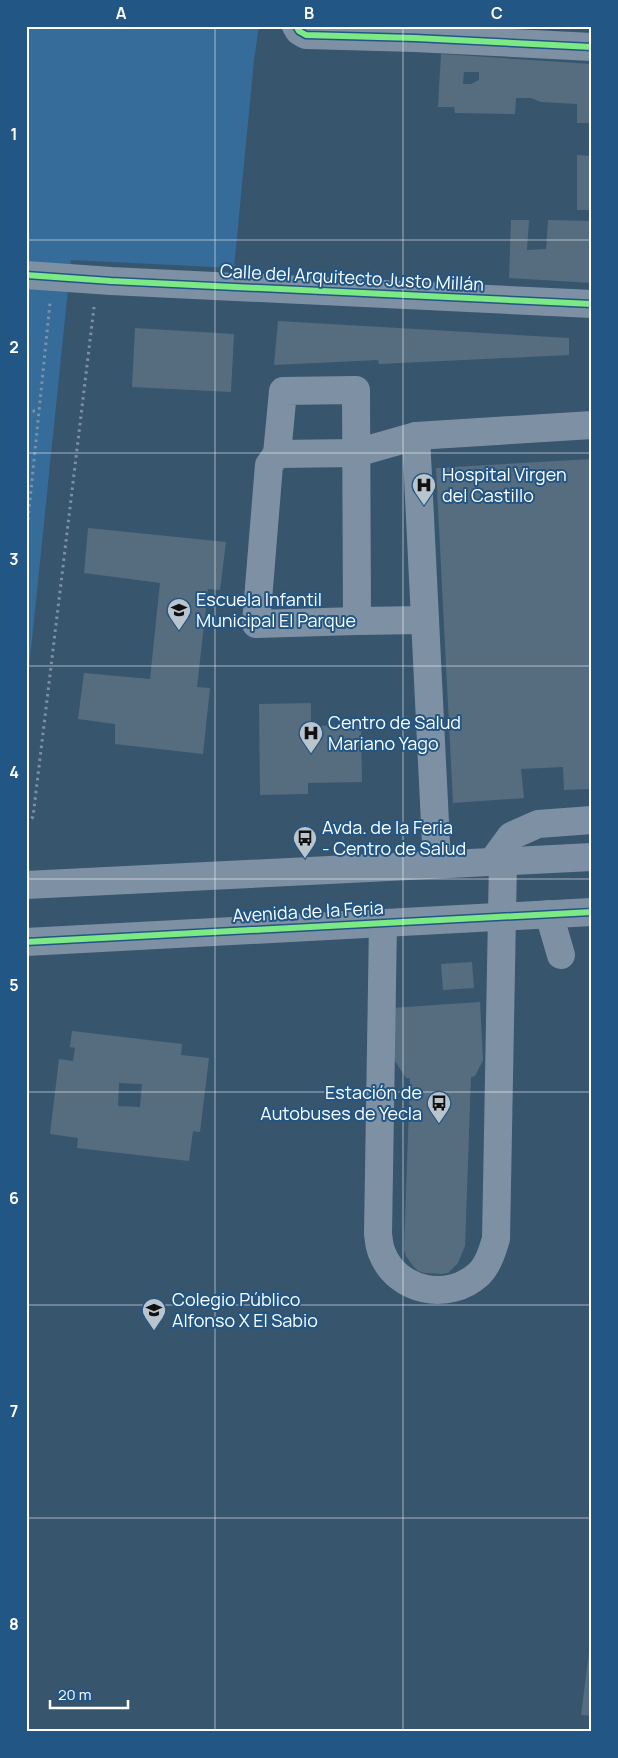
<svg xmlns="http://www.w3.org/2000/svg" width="618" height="1758" font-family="Manrope,sans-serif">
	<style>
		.green { fill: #366c9a }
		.building { fill: #566d80; fill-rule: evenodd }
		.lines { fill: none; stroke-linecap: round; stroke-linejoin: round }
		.path { stroke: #7e91a4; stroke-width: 3; stroke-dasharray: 2.5 4; stroke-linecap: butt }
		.minor { stroke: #7e91a4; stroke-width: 28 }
		.cycleway-casing { stroke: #225684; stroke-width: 9 }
		.cycleway { stroke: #7ce984; stroke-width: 6 }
		.grid { fill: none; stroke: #fff; stroke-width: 1; stroke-opacity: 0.55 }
		.labels { text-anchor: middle; stroke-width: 4; stroke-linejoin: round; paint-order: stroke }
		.street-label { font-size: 18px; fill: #fff; stroke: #225684 }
		.poi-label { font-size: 18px; fill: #fff; stroke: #225684; text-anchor: start }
		.neatline { fill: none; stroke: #fff; stroke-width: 2 }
		.grid-label { font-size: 16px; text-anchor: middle; font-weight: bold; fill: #fff }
	</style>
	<rect width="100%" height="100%" fill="#38556e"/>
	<!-- green -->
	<polygon class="green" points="26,26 259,26 254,60 234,268 71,260 26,698"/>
	<!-- building -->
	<g class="building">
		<rect x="570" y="26" width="22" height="2"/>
		<path d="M441,54L592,64V123H577V104L541,102L531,98H516L515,114L455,113L454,107H438ZM464,72H479V80L471,84H463Z"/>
		<polygon points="577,155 592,156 592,210 577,210"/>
		<polygon points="511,220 529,220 527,250 546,249 548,220 592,221 592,283 509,278"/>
		<polygon points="278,321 569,338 569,355 379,364 378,360 274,365"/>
		<polygon points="135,328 234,334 231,392 132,387"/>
		<polygon points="592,459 592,789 564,790 563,767 521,769 524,798 453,803 436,468"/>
		<polygon points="88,528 226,542 220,590 208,589 197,687 210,688 203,754 115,744 115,724 78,719 84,673 150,679 160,583 84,573"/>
		<polygon points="311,703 311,726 361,725 362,782 308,783 308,794 260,795 259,704"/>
		<polygon points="472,962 474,988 443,990 441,964"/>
		<polygon points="480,1002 483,1060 475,1076 471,1077 465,1246 458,1263 448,1273 442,1274 425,1273 418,1271 413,1266 406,1256 404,1250 410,1078 406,1078 395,1061 391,1008"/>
		<path d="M72,1031L182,1044L181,1055L209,1058L200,1132L193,1131L189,1161L77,1148L78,1138L50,1134L59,1059L73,1061L75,1048L70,1047ZM119,1083L142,1084L140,1107L118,1106Z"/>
		<polygon points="591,1637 592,1637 592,1716 581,1715"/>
	</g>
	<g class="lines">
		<!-- path -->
		<g class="path">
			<polyline points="26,411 38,411"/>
			<polyline points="26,539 50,303"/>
			<polyline points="26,822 33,817 94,307"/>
		</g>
		<!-- minor -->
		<g class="minor">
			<polyline points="296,26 299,31 306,35 415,38 592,47"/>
			<polyline points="26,275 111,281 592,304"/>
			<polyline points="416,436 356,453 277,454 283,391 356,390 357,621 425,620"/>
			<polyline points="277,454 269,465 256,624 357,621"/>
			<polyline points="492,862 511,836 538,824 592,820"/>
			<polyline points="437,864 416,436 592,425"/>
			<polyline points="26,885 592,857"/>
			<polyline points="549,914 561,955"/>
			<path d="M383,923L378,1234C379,1240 379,1247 382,1253C397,1292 449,1302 479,1274C488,1265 492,1252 496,1239L503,861"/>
			<polyline points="26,942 592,912"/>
		</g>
		<!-- cycleway casing -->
		<g class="cycleway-casing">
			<g id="cycleway">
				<polyline points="296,26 299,31 306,35 415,38 592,47"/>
				<polyline points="26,275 111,281 592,304"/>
				<polyline points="26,942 592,912"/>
			</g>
		</g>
		<!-- cycleway -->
		<use href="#cycleway" class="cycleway"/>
	</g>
	<!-- grid -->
	<path class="grid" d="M215,26V1732M403,26V1732M26,240H592M26,453H592M26,666H592M26,879H592M26,1092H592M26,1305H592M26,1518H592"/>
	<!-- icons -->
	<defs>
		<g id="hospital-pin" transform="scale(1.25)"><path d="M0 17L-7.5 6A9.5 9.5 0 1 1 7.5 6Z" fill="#b9c4cc" stroke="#225684"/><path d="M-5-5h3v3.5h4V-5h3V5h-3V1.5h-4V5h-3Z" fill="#111"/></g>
		<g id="school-pin" transform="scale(1.25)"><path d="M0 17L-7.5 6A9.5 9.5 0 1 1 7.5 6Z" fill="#b9c4cc" stroke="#225684"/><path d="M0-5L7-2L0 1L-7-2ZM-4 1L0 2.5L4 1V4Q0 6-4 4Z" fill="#111"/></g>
		<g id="bus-pin" transform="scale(1.25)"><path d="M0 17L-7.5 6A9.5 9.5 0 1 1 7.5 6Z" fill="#b9c4cc" stroke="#225684"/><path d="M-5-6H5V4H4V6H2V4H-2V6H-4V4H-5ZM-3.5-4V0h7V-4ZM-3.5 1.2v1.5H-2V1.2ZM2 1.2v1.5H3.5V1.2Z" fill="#111"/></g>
	</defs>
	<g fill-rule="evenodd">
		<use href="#hospital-pin" x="424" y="485"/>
		<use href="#school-pin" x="179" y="610"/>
		<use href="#hospital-pin" x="311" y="733"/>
		<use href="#bus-pin" x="305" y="838"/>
		<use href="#bus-pin" x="439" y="1103"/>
		<use href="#school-pin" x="154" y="1310"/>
	</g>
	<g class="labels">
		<!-- street labels -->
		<g class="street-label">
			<text transform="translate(352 278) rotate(3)" y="6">Calle del Arquitecto Justo Millán</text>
			<text transform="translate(308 912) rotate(-3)" y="6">Avenida de la Feria</text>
		</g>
		<!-- poi labels -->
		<g class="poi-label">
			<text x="442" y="481">Hospital Virgen<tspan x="442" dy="21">del Castillo</tspan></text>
			<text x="196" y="606">Escuela Infantil<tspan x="196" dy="21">Municipal El Parque</tspan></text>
			<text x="328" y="729">Centro de Salud<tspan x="328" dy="21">Mariano Yago</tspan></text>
			<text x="322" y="834">Avda. de la Feria<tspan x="322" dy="21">- Centro de Salud</tspan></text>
			<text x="422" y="1099" text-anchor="end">Estación de<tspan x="422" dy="21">Autobuses de Yecla</tspan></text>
			<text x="172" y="1306">Colegio Público<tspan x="172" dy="21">Alfonso X El Sabio</tspan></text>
		</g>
	</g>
	<!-- border -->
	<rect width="618" height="1758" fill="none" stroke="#225684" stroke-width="55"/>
	<!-- scale -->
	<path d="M50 1700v8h78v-8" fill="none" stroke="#ffffff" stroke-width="2.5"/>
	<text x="58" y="1700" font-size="15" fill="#ffffff" stroke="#225684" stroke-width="4" paint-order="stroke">20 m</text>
	<rect x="28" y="28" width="562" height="1702" class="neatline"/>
	<g class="grid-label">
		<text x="121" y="19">A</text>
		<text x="309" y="19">B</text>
		<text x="497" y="19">C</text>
		<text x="14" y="140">1</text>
		<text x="14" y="353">2</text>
		<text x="14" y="565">3</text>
		<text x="14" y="778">4</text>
		<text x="14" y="991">5</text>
		<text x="14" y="1204">6</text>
		<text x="14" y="1417">7</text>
		<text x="14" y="1630">8</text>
	</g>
</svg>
